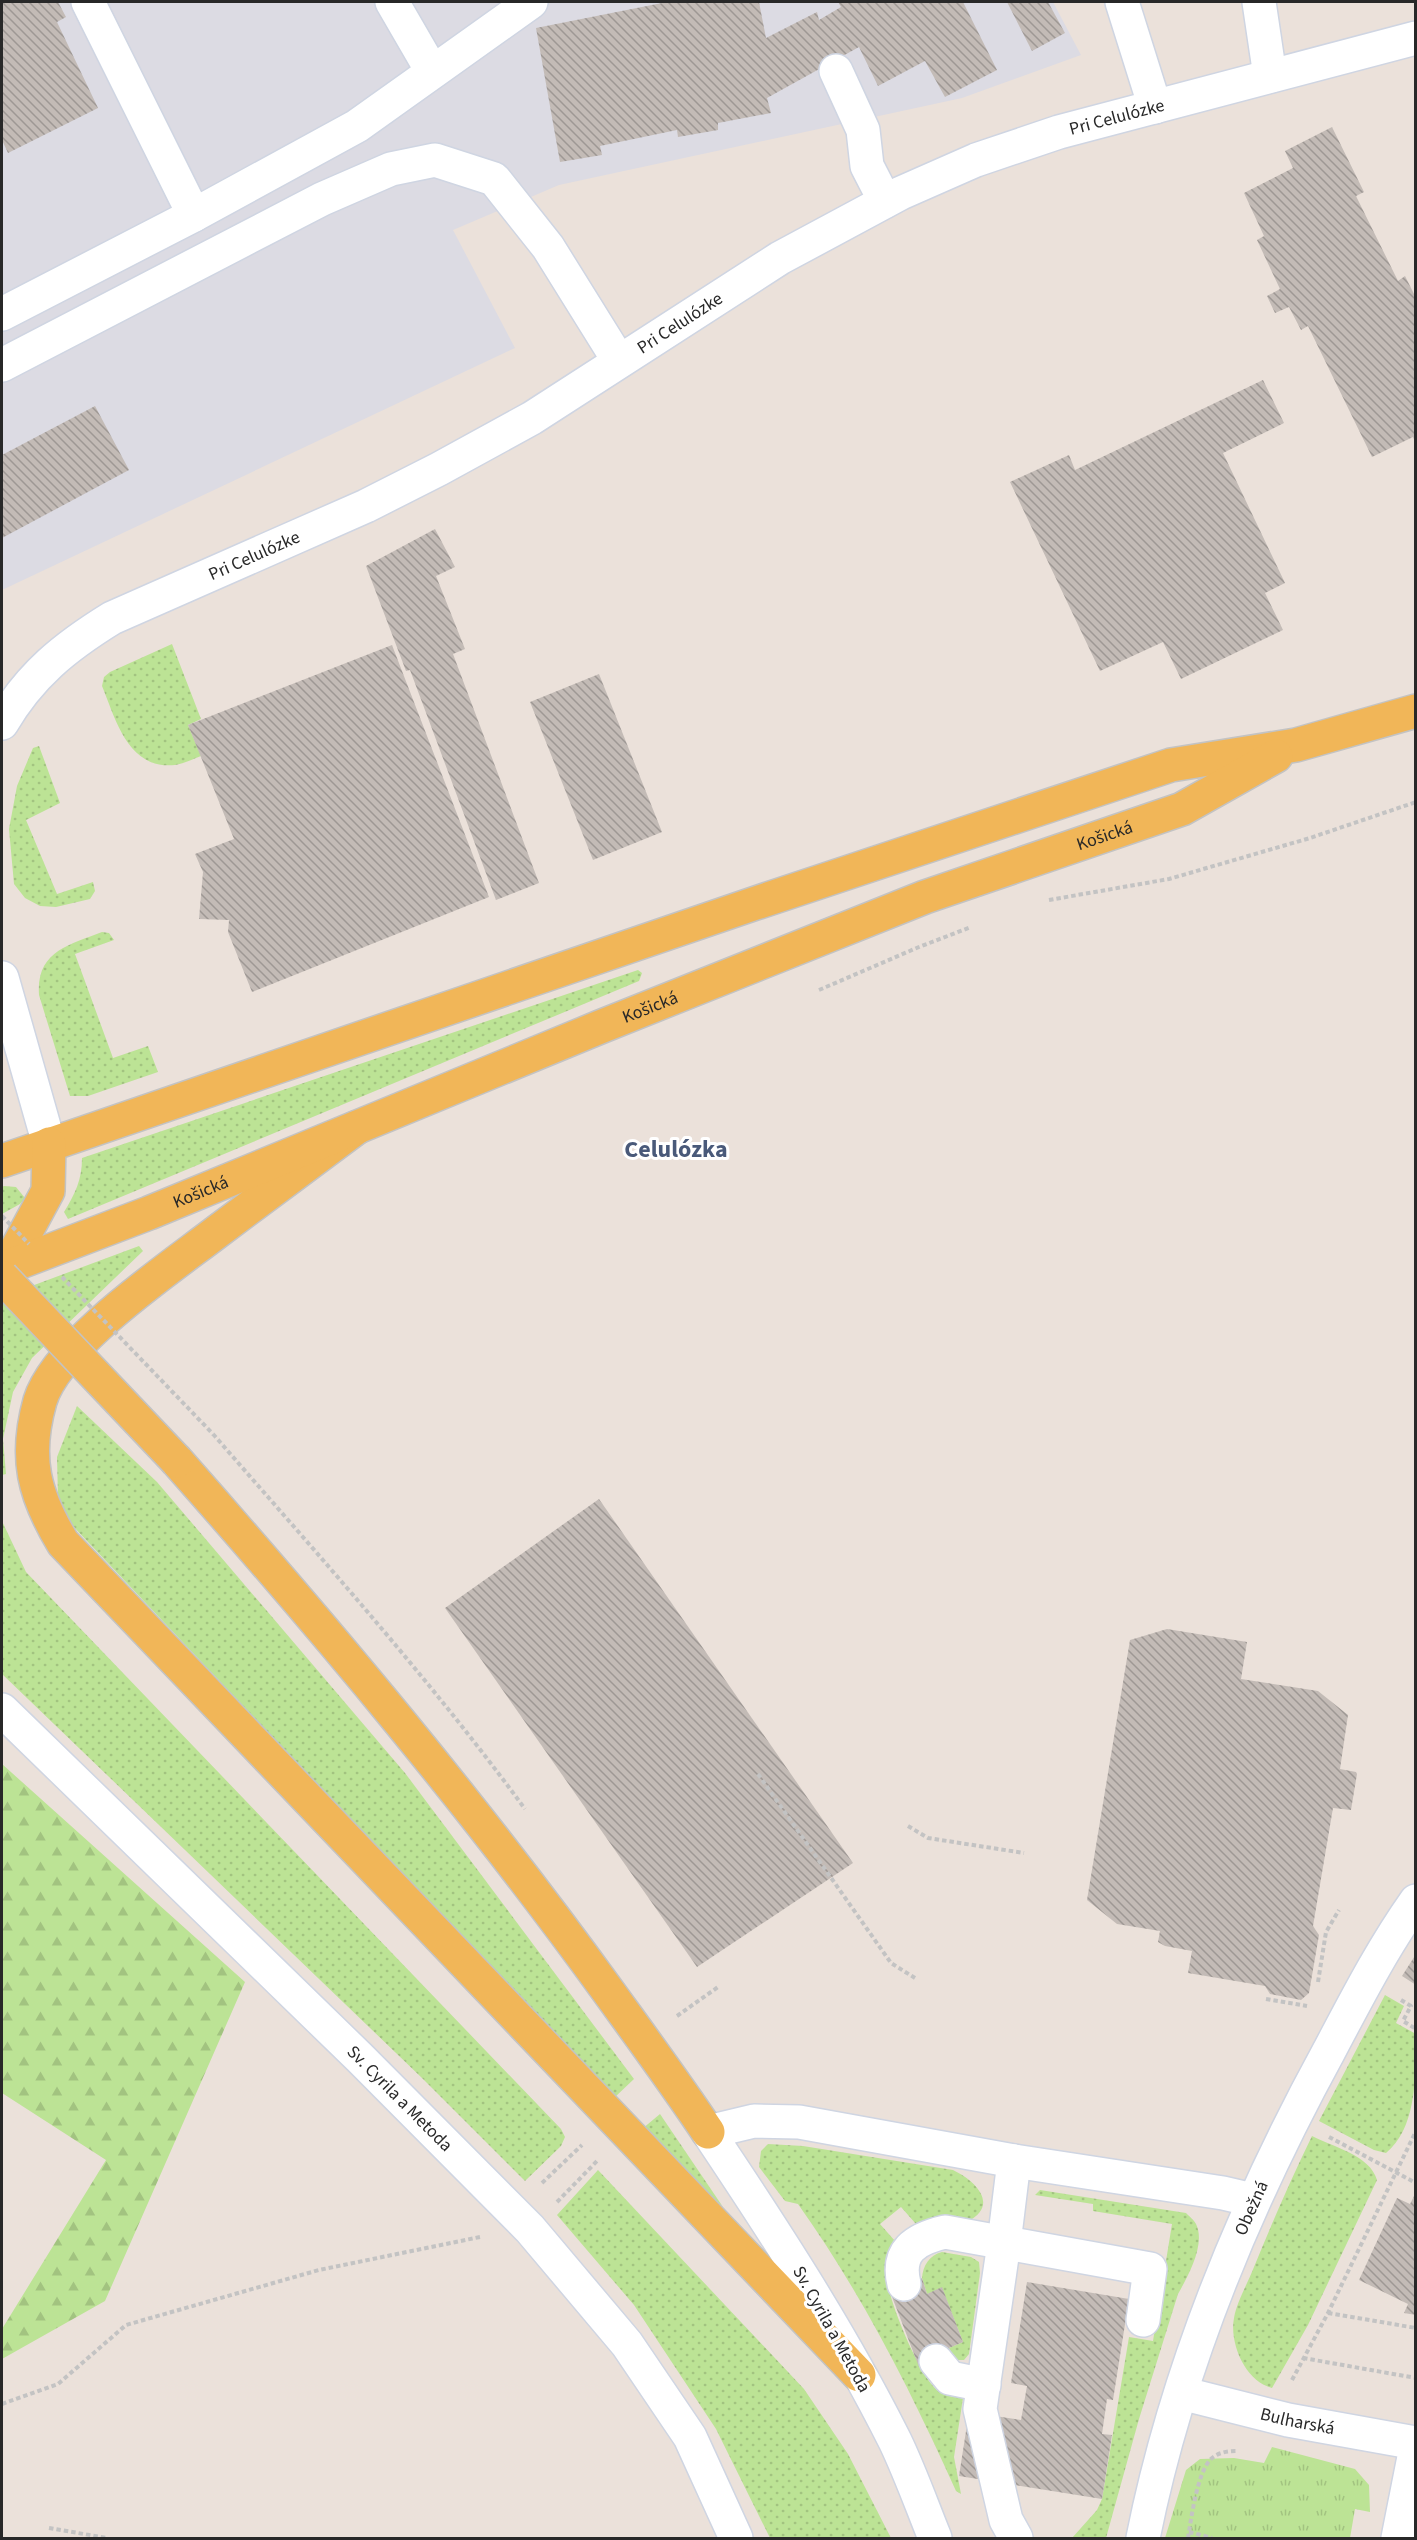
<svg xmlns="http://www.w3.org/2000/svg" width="1417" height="2540" font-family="'Source Sans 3',sans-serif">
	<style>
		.industrial { fill: #dcdbe3 }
		.grass { fill: url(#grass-dots) }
		.forest { fill: url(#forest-firs) }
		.park { fill: url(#park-tufts) }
		.building { fill: url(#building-back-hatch) }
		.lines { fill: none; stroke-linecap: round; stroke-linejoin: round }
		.minor-casing { stroke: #cfd5e2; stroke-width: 36 }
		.major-casing { stroke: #c3c3c3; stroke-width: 36 }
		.path { stroke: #c3c3c3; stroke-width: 4; stroke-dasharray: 4.5 3; stroke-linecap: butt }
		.minor { stroke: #fff; stroke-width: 33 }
		.major { stroke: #f1b658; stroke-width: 33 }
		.major-bridge-casing { stroke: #c3c3c3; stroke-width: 36; stroke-linecap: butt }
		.path-bridge { stroke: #c3c3c3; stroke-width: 4; stroke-dasharray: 4.5 3; stroke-linecap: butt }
		.major-bridge { stroke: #f1b658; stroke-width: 33 }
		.labels { text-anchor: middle; stroke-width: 6; stroke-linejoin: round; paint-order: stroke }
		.street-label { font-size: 18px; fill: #282828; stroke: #fff }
		.district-label { font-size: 24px; font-weight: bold; fill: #495979; stroke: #fff }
	</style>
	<defs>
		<pattern id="grass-dots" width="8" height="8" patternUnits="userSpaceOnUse" patternTransform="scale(1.5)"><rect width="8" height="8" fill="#bce395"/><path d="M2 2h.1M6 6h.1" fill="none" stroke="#a2c380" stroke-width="1.8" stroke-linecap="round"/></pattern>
		<pattern id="forest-firs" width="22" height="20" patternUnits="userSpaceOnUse" patternTransform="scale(1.5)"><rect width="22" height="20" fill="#bce395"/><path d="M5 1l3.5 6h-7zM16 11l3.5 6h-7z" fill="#a2c380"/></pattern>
		<pattern id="park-tufts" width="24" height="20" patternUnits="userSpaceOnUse" patternTransform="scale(1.5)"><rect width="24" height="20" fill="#bce395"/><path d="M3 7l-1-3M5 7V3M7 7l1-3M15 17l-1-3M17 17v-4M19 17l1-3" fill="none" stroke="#a2c380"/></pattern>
		<pattern id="building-back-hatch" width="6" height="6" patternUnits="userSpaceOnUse" patternTransform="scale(1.5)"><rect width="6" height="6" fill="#c3bbb6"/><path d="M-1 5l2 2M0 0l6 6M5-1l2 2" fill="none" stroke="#9e9894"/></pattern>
	</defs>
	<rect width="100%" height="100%" fill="#ebe1da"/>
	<!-- industrial -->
	<polygon class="industrial" points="2,2 1053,2 1081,55 962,98 559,185 453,230 515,348 2,590"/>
	<!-- grass -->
	<g class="grass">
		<path d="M172,644L201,719L188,725L201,756C193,759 183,764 175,765C128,770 116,720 102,686L104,677L110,672Z"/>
		<polygon points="39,746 60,803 26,820 57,894 93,882 95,891 90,899 56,907 40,906 25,898 14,884 9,829 17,786 33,748"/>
		<path d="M102,932L109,933L114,940L75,954L113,1058L148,1046L158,1072L88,1096H70L39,995C36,951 69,945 102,932Z"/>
		<path d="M638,970L642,973L639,981L68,1219L64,1212C75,1194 82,1180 82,1158Z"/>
		<polygon points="4,1186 16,1187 25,1198 20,1204 2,1214 2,1187"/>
		<polygon points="139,1246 143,1251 32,1358 13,1392 3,1439 6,1474 2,1475 2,1297"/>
		<polygon points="77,1406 157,1482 405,1773 634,2079 614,2098 70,1523 58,1497 57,1457"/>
		<polygon points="2,1521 26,1572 561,2129 565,2137 561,2146 525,2181 422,2078 2,1674"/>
		<path d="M1385,1995L1404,2006L1396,2023L1416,2034C1416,2075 1417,2128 1386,2153L1374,2150L1319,2121Z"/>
		<polygon points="660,2114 723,2207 642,2129"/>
		<path d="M1312,2136C1333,2147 1370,2155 1377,2180L1308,2325L1272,2388C1246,2382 1229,2344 1234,2318C1237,2301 1248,2283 1254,2267C1272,2223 1291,2179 1312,2136Z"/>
		<path d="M768,2144L803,2146L953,2170C976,2181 1000,2205 967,2222L940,2218L916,2224L901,2207L880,2224L895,2241C890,2251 886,2260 886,2272C886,2296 917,2369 934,2387C941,2395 952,2397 963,2398L954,2457L961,2494L956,2491C911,2391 862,2294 798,2204L785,2201L759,2167L761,2151Z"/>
		<polygon points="598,2170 804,2389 848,2454 891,2538 770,2538 716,2429 634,2305 557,2215"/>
		<path d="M1040,2190L1186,2213C1189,2216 1194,2220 1196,2224C1206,2244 1188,2276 1178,2294L1139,2419L1106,2538H1072L1097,2510L1102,2499L1129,2337L1153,2341L1172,2224L1093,2211V2204L1035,2195Z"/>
		<path d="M942,2252L971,2257L979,2262L980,2273L969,2354L964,2360H955L949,2348L963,2342L942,2288L927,2294L922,2278C923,2266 929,2255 942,2252Z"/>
	</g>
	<!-- forest -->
	<polygon class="forest" points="2,1764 245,1982 105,2301 2,2359 2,2329 106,2160 2,2093"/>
	<!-- park -->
	<polygon class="park" points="1272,2447 1355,2469 1369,2485 1370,2512 1355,2509 1350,2538 1165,2538 1186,2470 1200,2459 1234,2458 1264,2463"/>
	<!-- building -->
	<g class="building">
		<polygon points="2,2 58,2 66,17 57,22 98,108 8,153 2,140"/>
		<polygon points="667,2 759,2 766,38 817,12 819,20 841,7 838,2 963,2 997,70 945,97 925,61 878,86 859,47 767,98 771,113 718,123 718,130 678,137 677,130 600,146 602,155 560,162 536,28"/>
		<polygon points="1007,2 1048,2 1065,33 1032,51"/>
		<polygon points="1332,127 1364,192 1356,196 1398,281 1405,276 1416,298 1416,444 1413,437 1372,457 1308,326 1301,330 1289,307 1275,313 1267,296 1280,289 1257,240 1264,236 1244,193 1293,168 1285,151"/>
		<polygon points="1263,380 1284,423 1223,453 1285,583 1265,593 1283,630 1181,679 1163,642 1100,671 1010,482 1069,455 1075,470"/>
		<polygon points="95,406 129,470 2,538 2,455"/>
		<polygon points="435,529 455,567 436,576 465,649 453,654 539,883 496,900 410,670 406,671 366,566"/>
		<polygon points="392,645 489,897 252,992 228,932 229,920 199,919 203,872 195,854 234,839 188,725"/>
		<polygon points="599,674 662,832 593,860 530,702"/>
		<polygon points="599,1499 853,1863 697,1967 445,1608"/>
		<polygon points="1167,1629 1247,1642 1241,1679 1318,1691 1348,1715 1340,1769 1356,1772 1357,1774 1351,1810 1333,1808 1313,1926 1319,1935 1309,1993 1301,2000 1270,1994 1265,1986 1188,1973 1192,1951 1165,1946 1158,1942 1160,1931 1117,1924 1087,1900 1130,1640"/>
		<polygon points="1416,1954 1416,1985 1402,1976"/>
		<polygon points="1416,2192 1416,2315 1404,2313 1408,2304 1359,2280 1397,2198 1410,2204"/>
		<polygon points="922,2278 927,2294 942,2287 963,2342 949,2348 951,2354 919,2367 889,2289"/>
		<polygon points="1027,2282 1129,2299 1113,2400 1107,2399 1102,2434 1112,2435 1102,2499 959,2476 969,2412 1021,2420 1027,2386 1011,2383"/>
	</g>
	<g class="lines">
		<!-- minor casing -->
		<g class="minor-casing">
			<g id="minor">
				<polyline points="88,2 194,215"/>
				<polyline points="392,2 432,71"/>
				<polyline points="1122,2 1155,107"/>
				<polyline points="1259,2 1270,76"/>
				<polyline points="836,71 863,130 867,166 885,201"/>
				<polyline points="2,314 194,215 357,126 531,2"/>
				<polyline points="2,365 322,199 391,169 435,160 494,179 548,247 619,361"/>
				<path id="s1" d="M2,723C30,675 65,647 112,618L366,506L439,469L532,418L780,258L901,193L976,160L1059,132L1416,38"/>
				<polyline points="2,978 49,1144"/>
				<path id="s2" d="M2,1710L360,2058L530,2229L627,2344L690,2437L736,2538"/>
				<polyline points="1014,2161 1004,2243 980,2409 1006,2520 1016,2538"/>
				<path d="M904,2284C896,2251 915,2239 945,2232L1150,2269L1143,2320"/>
				<polyline points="936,2361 950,2378 984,2385"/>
				<path id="s3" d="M1181,2393L1288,2420L1416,2443"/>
				<path d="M935,2538C922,2506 910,2472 895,2441C841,2333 775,2232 708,2132L754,2121L799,2122L1014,2161L1223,2193L1253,2200"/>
				<path id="s4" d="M1143,2538C1177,2368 1246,2203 1329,2051C1356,2000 1382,1949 1416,1901"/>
				<polyline points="1398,2538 1416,2447"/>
			</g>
		</g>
		<!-- major casing -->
		<g class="major-casing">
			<g id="major">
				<path d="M356,1128C310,1162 264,1197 218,1231C170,1268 57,1344 40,1401C24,1458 34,1495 63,1543L859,2375"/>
				<polyline points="2,1161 753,904 1171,765 1296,745 1416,711"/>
				<polyline points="7,1267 48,1191 49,1144"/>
				<path id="s5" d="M2,1269L149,1213L600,1027L925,897L1182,809L1276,756"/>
				<path d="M177,1461C328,1632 474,1806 608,1991C642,2038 676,2084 708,2132"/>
			</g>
		</g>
		<!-- path -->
		<g class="path">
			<polyline points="1049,900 1169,879 1310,838 1416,802"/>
			<polyline points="819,990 919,947 971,927"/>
			<path d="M213,1434C320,1557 429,1678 525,1809"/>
			<polyline points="758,1774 891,1963 915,1978"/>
			<polyline points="908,1826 928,1838 1024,1853"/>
			<polyline points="1318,1982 1326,1932 1339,1910"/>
			<polyline points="1266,1999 1307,2006"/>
			<polyline points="1401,2000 1411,2006 1403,2021 1416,2029"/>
			<polyline points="677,2016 718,1987"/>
			<polyline points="1329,2137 1416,2183"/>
			<polyline points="542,2183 582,2145"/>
			<polyline points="557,2202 598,2160"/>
			<polyline points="1328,2313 1416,2328"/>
			<polyline points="1303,2358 1416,2378"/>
			<polyline points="1292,2380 1328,2313 1416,2131"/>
			<polyline points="2,2404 58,2384 126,2325 319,2270 480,2237"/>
			<polyline points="49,2528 107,2538"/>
			<polyline points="1189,2532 1212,2538"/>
			<path d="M1188,2538C1191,2520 1197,2474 1210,2460C1216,2453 1227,2451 1236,2451"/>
		</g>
		<!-- minor -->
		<use href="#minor" class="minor"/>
		<!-- major -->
		<use href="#major" class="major"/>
		<!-- major-bridge casing -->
		<g class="major-bridge-casing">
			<polyline id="major-bridge" points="2,1277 177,1461"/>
		</g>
		<!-- path-bridge -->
		<g class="path-bridge">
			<polyline points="2,1216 29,1244"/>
			<polyline points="62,1277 213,1434"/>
		</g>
		<!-- major-bridge -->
		<use href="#major-bridge" class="major-bridge"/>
	</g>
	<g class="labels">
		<!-- street labels -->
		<g class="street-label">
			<text dy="6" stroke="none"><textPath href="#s1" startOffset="1281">Pri Celulózke</textPath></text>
			<text dy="6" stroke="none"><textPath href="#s1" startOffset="795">Pri Celulózke</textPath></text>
			<text dy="6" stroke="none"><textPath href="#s1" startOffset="309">Pri Celulózke</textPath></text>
			<text dy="6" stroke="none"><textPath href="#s5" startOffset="1185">Košická</textPath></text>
			<text dy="6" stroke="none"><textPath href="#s5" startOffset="699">Košická</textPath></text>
			<text dy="6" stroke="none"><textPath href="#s5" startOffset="213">Košická</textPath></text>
			<text dy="6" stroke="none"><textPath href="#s2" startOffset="556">Sv. Cyrila a Metoda</textPath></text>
			<text dy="6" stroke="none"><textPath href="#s4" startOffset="348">Obežná</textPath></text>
			<text transform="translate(832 2329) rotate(61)" y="6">Sv. Cyrila a Metoda</text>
			<text dy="6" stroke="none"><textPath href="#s3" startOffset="120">Bulharská</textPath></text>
		</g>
		<!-- district labels -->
		<g class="district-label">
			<text x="676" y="1157">Celulózka</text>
		</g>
	</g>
	<!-- border -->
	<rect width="1417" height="2540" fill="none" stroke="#282828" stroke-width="6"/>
</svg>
